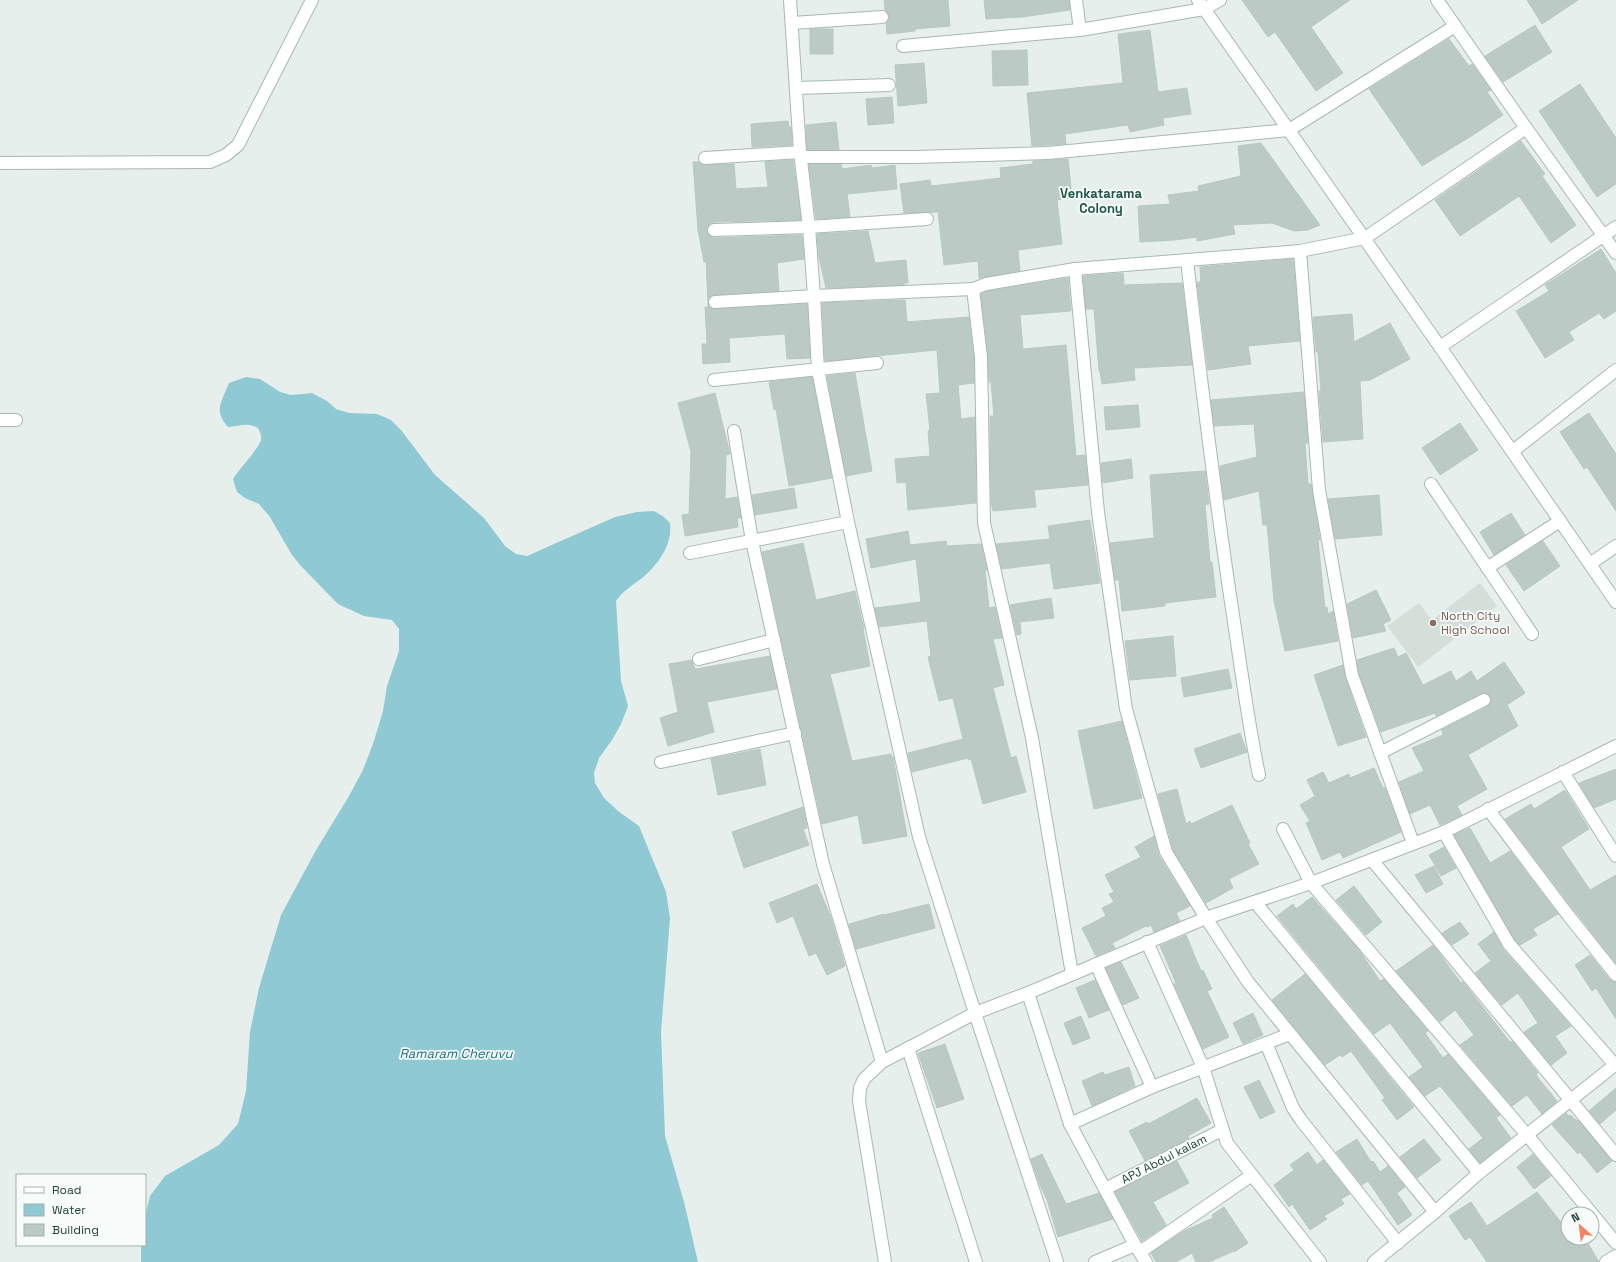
<svg xmlns="http://www.w3.org/2000/svg" width="1616" height="1262" font-family="'Space Grotesk',sans-serif">
	<style>
		.built { fill: #d4dfda }
		.water { fill: #8ec9d4 }
		.building { fill: #bbcac4; stroke: #b8c9c2 }
		.lines { fill: none; stroke-linecap: round; stroke-linejoin: round }
		.minor-casing { stroke: #a8b8b2; stroke-width: 14 }
		.minor { stroke: #fff; stroke-width: 12 }
		.education-dot { fill: #8d6e63; stroke: #f7fbf9; stroke-width: 1.5 }
		.labels { text-anchor: middle; stroke-width: 3.5; stroke-linejoin: round; paint-order: stroke }
		.education-label { font-size: 12px; fill: #785e54; stroke: #f7fbf9; text-anchor: start }
		.street-label { font-size: 12px; fill: #24423a; stroke: #f7fbf9 }
		.neighbourhood-label { font-size: 13px; font-weight: bold; fill: #1f5548; stroke: #f7fbf9 }
		.water-label { font-size: 13px; font-style: italic; fill: #1c6f80; stroke: #f7fbf9 }
	</style>
	<rect width="100%" height="100%" fill="#e6efeb"/>
	<!-- built -->
	<polygon class="built" points="1480,583 1497,606 1418,667 1387,626 1419,603 1432,620"/>
	<!-- water -->
	<path class="water" d="M246,377L260,379L280,392L291,395L312,393L327,401L336,409L349,413L377,414L391,420L401,430L435,475L484,518L505,546L516,554L527,556L615,517L637,512L654,511L664,517L670,523C673,545 657,566 641,579C631,586 623,591 616,601L621,681L628,706L621,724L612,740L599,758L594,773L595,783L604,798L618,811L639,826L666,892L670,918L661,1032L665,1136L684,1202L698,1262H141V1245H145V1217L150,1196L165,1176L219,1145L238,1124L246,1091L250,1032L259,988L281,915L315,852L349,796L363,770L374,741L383,711L387,686L399,651V629L392,620L364,616L338,604L300,565L292,555L270,517L259,504L245,498L237,492L233,479C240,468 257,451 261,440C262,436 260,432 258,428C247,422 240,426 228,427C213,411 222,401 229,383Z"/>
	<!-- building -->
	<g class="building">
		<polygon points="884,0 948,0 950,26 915,29 915,31 887,34 886,23 889,20 889,16 885,10"/>
		<polygon points="984,0 1069,0 1070,10 1022,17 986,19"/>
		<polygon points="1242,0 1350,0 1311,27 1343,73 1316,91 1275,32 1268,37"/>
		<polygon points="1527,0 1578,0 1542,24"/>
		<polygon points="1535,25 1552,52 1503,82 1485,56"/>
		<rect x="810" y="29" width="23" height="25"/>
		<polygon points="1150,30 1158,92 1187,88 1191,114 1163,118 1164,125 1130,132 1128,125 1065,134 1066,144 1032,146 1027,93 1123,83 1118,34"/>
		<polygon points="1449,39 1469,66 1472,64 1491,90 1487,92 1503,115 1473,135 1422,166 1369,89"/>
		<polygon points="1027,50 1028,85 993,86 992,51"/>
		<polygon points="924,63 927,103 898,106 895,65"/>
		<polygon points="1580,84 1616,138 1616,184 1597,197 1539,111"/>
		<polygon points="892,97 894,123 868,125 866,99"/>
		<polygon points="788,121 789,127 791,127 792,145 752,147 751,124"/>
		<polygon points="836,122 839,150 807,150 806,125"/>
		<polygon points="1521,141 1545,174 1542,176 1576,225 1551,243 1519,196 1460,236 1435,200"/>
		<polygon points="1261,143 1320,225 1308,230 1294,231 1272,223 1233,225 1235,234 1197,241 1197,237 1175,240 1140,242 1138,206 1170,204 1168,195 1199,191 1198,186 1241,176 1238,146"/>
		<polygon points="1068,159 1072,198 1057,200 1062,244 1018,250 1020,271 979,278 978,261 944,265 938,212 904,213 900,184 930,180 931,186 1001,178 1000,168 1033,164 1033,161"/>
		<polygon points="793,160 801,220 714,222 708,226 707,231 710,236 714,238 802,235 804,259 777,263 779,291 715,295 711,296 708,302 706,261 704,262 698,230 693,162 699,162 705,165 734,164 736,189 768,187 765,162"/>
		<polygon points="809,164 841,164 842,169 871,165 872,168 895,165 897,189 847,194 850,217 816,219"/>
		<polygon points="868,231 875,263 906,260 908,283 904,283 904,285 826,288 819,257 817,234"/>
		<polygon points="1601,249 1616,273 1616,311 1604,319 1599,313 1569,332 1574,340 1545,358 1516,311 1549,291 1545,285"/>
		<polygon points="1293,259 1300,341 1248,346 1251,364 1208,370 1197,282 1201,282 1200,267"/>
		<polygon points="1123,273 1124,285 1182,283 1192,365 1134,368 1135,380 1102,384 1100,371 1099,371 1094,309 1086,309 1083,276"/>
		<polygon points="1068,278 1071,311 1020,315 1023,349 1066,345 1076,456 1085,455 1088,485 1034,490 1036,507 993,511 991,502 990,416 994,416 991,382 989,382 988,356 981,294 988,291"/>
		<polygon points="905,300 907,322 969,317 974,358 974,383 958,385 961,419 975,417 976,503 908,510 906,482 897,483 895,459 930,456 928,431 930,430 926,394 940,393 937,350 825,361 822,303"/>
		<polygon points="708,303 711,308 715,309 807,304 810,358 787,359 785,334 729,338 730,362 703,364 702,344 707,344 705,307 708,307"/>
		<polygon points="1352,314 1354,342 1390,323 1410,359 1370,380 1360,381 1363,439 1323,442 1319,391 1321,391 1318,352 1316,352 1313,317"/>
		<polygon points="855,373 872,471 846,476 827,376"/>
		<polygon points="812,377 832,478 789,486 776,409 774,410 769,382"/>
		<polygon points="1304,392 1308,443 1305,443 1308,484 1311,484 1320,540 1318,540 1325,608 1327,607 1328,614 1333,611 1338,641 1285,651 1274,601 1267,525 1263,525 1259,491 1224,500 1220,473 1220,466 1257,457 1254,424 1214,426 1211,400"/>
		<polygon points="715,393 730,454 726,455 725,499 737,497 741,518 737,518 738,527 685,536 682,515 689,514 691,452 678,403"/>
		<polygon points="1138,405 1140,427 1106,430 1104,407"/>
		<polygon points="1589,413 1616,454 1616,511 1587,467 1584,469 1560,432"/>
		<polygon points="1460,423 1478,450 1440,475 1422,448"/>
		<polygon points="1131,459 1133,478 1103,483 1101,463"/>
		<polygon points="1205,471 1209,504 1205,505 1210,562 1212,562 1216,597 1165,603 1165,606 1122,611 1119,580 1115,580 1110,543 1154,538 1150,475"/>
		<polygon points="794,488 797,508 755,515 752,495"/>
		<polygon points="1379,495 1382,535 1335,539 1328,499"/>
		<polygon points="1511,513 1525,535 1494,555 1480,532"/>
		<polygon points="1090,520 1100,583 1054,589 1050,563 1002,569 996,544 1050,539 1048,526"/>
		<polygon points="908,531 910,545 946,541 947,546 981,544 987,570 985,570 989,608 995,607 1002,638 993,639 1004,685 993,688 1011,758 1016,756 1026,792 983,804 971,759 968,760 968,758 912,772 908,753 963,739 953,698 939,701 928,657 931,656 927,621 879,627 875,608 921,602 916,559 871,568 866,539"/>
		<polygon points="1543,541 1560,566 1524,591 1506,565"/>
		<polygon points="803,543 816,600 855,591 864,629 863,629 870,666 830,674 852,761 891,754 891,757 893,757 907,836 863,844 858,815 822,824 762,552"/>
		<polygon points="1376,590 1391,620 1383,624 1386,631 1353,638 1347,604"/>
		<polygon points="1051,598 1054,618 1020,622 1021,634 1017,635 1010,605"/>
		<polygon points="1173,636 1176,676 1130,680 1125,641"/>
		<polygon points="1394,648 1398,657 1406,653 1423,685 1451,671 1456,681 1471,671 1477,681 1504,662 1525,693 1507,705 1518,726 1468,755 1487,789 1457,806 1462,815 1440,825 1430,805 1410,814 1399,782 1424,771 1412,748 1443,735 1442,730 1487,707 1490,704 1491,697 1488,694 1481,693 1436,716 1435,713 1381,732 1359,673 1357,660"/>
		<polygon points="770,656 777,689 707,702 714,732 668,746 660,718 678,712 669,664 692,660 695,669"/>
		<polygon points="1343,665 1345,677 1366,737 1338,746 1314,675"/>
		<polygon points="1228,669 1232,688 1184,697 1181,678"/>
		<polygon points="1122,721 1142,798 1094,809 1078,731"/>
		<polygon points="1240,733 1247,752 1201,768 1194,749"/>
		<polygon points="760,749 766,785 718,795 711,759"/>
		<polygon points="1374,768 1383,788 1385,788 1401,832 1343,858 1340,852 1322,860 1306,823 1310,821 1300,805 1315,796 1307,780 1323,772 1329,783 1349,774 1350,778"/>
		<polygon points="1616,769 1616,799 1594,808 1579,783"/>
		<polygon points="1177,789 1186,824 1190,821 1191,824 1232,805 1250,843 1248,844 1259,864 1229,879 1233,888 1206,903 1173,849 1158,794"/>
		<polygon points="1565,790 1589,829 1561,847 1590,890 1616,875 1616,963 1574,910 1505,819 1531,804 1534,809"/>
		<polygon points="803,807 807,828 803,829 809,845 744,868 732,832"/>
		<polygon points="1470,828 1490,863 1510,851 1558,914 1533,929 1537,935 1520,945 1515,940 1454,835"/>
		<polygon points="1154,836 1159,856 1190,906 1176,913 1180,921 1154,932 1151,925 1147,927 1146,926 1112,943 1115,948 1096,956 1082,928 1106,916 1102,908 1114,902 1109,894 1114,892 1105,875 1141,857 1135,847"/>
		<polygon points="1444,847 1456,868 1441,876 1429,855"/>
		<polygon points="1434,866 1443,884 1426,893 1415,875"/>
		<polygon points="817,884 831,918 845,966 827,975 816,953 809,956 793,916 777,923 769,903"/>
		<polygon points="1354,886 1382,922 1366,935 1336,900"/>
		<polygon points="1312,897 1359,950 1380,981 1384,979 1428,1031 1425,1033 1443,1058 1448,1054 1500,1115 1496,1118 1511,1138 1480,1163 1469,1149 1483,1138 1440,1086 1425,1096 1409,1077 1423,1067 1390,1023 1374,1034 1277,916 1293,904 1296,909"/>
		<polygon points="929,904 935,928 856,949 849,924 884,914 884,915"/>
		<polygon points="1460,922 1469,934 1452,945 1442,933"/>
		<polygon points="1494,932 1503,949 1571,1026 1555,1036 1567,1053 1551,1065 1524,1032 1538,1023 1518,993 1502,1005 1475,973 1491,961 1478,944"/>
		<polygon points="1186,935 1201,971 1203,970 1212,989 1207,991 1229,1037 1203,1049 1174,984 1176,983 1160,946"/>
		<polygon points="1433,945 1461,983 1463,982 1510,1042 1512,1041 1538,1073 1536,1074 1539,1079 1557,1101 1542,1114 1527,1095 1512,1106 1460,1045 1474,1035 1455,1010 1440,1022 1396,971"/>
		<polygon points="1590,955 1610,980 1616,982 1616,1019 1596,988 1592,991 1575,965"/>
		<polygon points="1121,962 1139,998 1123,1005 1106,968"/>
		<polygon points="1305,974 1414,1107 1397,1120 1382,1100 1385,1098 1351,1051 1342,1057 1340,1055 1325,1065 1272,1000"/>
		<polygon points="1095,980 1109,1010 1089,1018 1076,988"/>
		<polygon points="1253,1013 1263,1035 1243,1044 1233,1023"/>
		<polygon points="1081,1016 1090,1038 1073,1045 1064,1023"/>
		<polygon points="945,1044 964,1099 937,1108 918,1053"/>
		<polygon points="1129,1067 1135,1086 1092,1106 1082,1081 1103,1072 1105,1075"/>
		<polygon points="1259,1080 1275,1112 1260,1119 1244,1087"/>
		<polygon points="1616,1088 1616,1110 1600,1124 1589,1111"/>
		<polygon points="1197,1098 1211,1123 1188,1136 1189,1138 1145,1161 1129,1131 1147,1122 1148,1124"/>
		<polygon points="1566,1113 1569,1116 1570,1115 1577,1121 1578,1120 1612,1161 1597,1173 1580,1152 1578,1154 1552,1125"/>
		<polygon points="1357,1139 1371,1162 1373,1161 1380,1172 1388,1166 1405,1187 1397,1193 1412,1215 1398,1225 1368,1181 1362,1185 1336,1152"/>
		<polygon points="1424,1139 1441,1160 1417,1178 1400,1157"/>
		<polygon points="1308,1152 1317,1165 1323,1160 1350,1194 1341,1199 1344,1204 1324,1216 1327,1219 1310,1230 1292,1204 1289,1207 1274,1185 1294,1170 1290,1165"/>
		<polygon points="1042,1154 1066,1204 1099,1193 1113,1219 1058,1237 1047,1200 1040,1185 1031,1159"/>
		<polygon points="1533,1154 1551,1176 1534,1189 1517,1167"/>
		<polygon points="1177,1161 1189,1183 1153,1202 1166,1225 1142,1241 1115,1192"/>
		<polygon points="1537,1192 1568,1231 1568,1238 1574,1238 1579,1245 1586,1240 1599,1262 1487,1262 1470,1237 1465,1240 1449,1216 1471,1202 1487,1226"/>
		<polygon points="1224,1207 1248,1243 1234,1252 1234,1251 1209,1262 1196,1262 1192,1253 1176,1262 1156,1262 1151,1253 1184,1231 1213,1218 1212,1215"/>
	</g>
	<g class="lines">
		<!-- minor casing -->
		<g class="minor-casing">
			<g id="minor">
				<polyline points="790,0 800,152 809,227 814,296 818,370 848,522 919,837 975,1013 1057,1262"/>
				<polyline points="1076,0 1080,30"/>
				<polyline points="1198,0 1440,347 1616,602"/>
				<polyline points="1437,0 1526,128 1616,253"/>
				<polyline points="792,23 882,17"/>
				<polyline points="903,46 1080,30 1204,9 1220,0"/>
				<polyline points="797,88 889,85"/>
				<polyline points="801,157 915,157 1048,153 1289,130 1455,26"/>
				<polyline points="705,158 800,152"/>
				<polyline points="0,163 210,162 226,155 238,145 312,0"/>
				<polyline points="714,230 809,227 927,219"/>
				<polyline points="1300,251 1319,490 1352,675 1413,843"/>
				<path d="M1187,260C1200,374 1214,488 1231,602C1240,660 1247,718 1259,775"/>
				<polyline points="1075,269 1098,512 1126,709 1166,852 1206,918 1248,982 1435,1212"/>
				<polyline points="715,302 814,296 973,289"/>
				<polyline points="1440,347 1616,227"/>
				<polyline points="714,380 877,363"/>
				<polyline points="0,420 16,420"/>
				<polyline points="734,431 752,541 823,864 882,1062"/>
				<polyline points="1513,451 1616,370"/>
				<polyline points="1431,484 1532,634"/>
				<polyline points="690,553 848,522"/>
				<polyline points="1590,564 1616,546"/>
				<polyline points="1487,568 1560,521"/>
				<polyline points="699,659 774,640"/>
				<polyline points="1380,753 1484,700"/>
				<polyline points="661,762 795,733"/>
				<polyline points="1563,772 1616,856"/>
				<polyline points="1488,809 1568,915 1616,975"/>
				<polyline points="1283,829 1311,883 1527,1135 1616,1243"/>
				<polyline points="1444,832 1509,944 1616,1066"/>
				<polyline points="1372,860 1616,1155"/>
				<polyline points="1255,902 1479,1173"/>
				<polyline points="1147,942 1203,1067 1227,1143 1320,1262"/>
				<polyline points="1096,964 1152,1087"/>
				<polyline points="1072,974 1032,738 984,523 981,357 973,289 986,284 1075,269 1300,251 1365,238 1526,128"/>
				<polyline points="1028,993 1070,1124 1135,1245 1146,1262"/>
				<polyline points="1266,1043 1293,1108 1301,1120 1398,1243"/>
				<polyline points="908,1048 976,1262"/>
				<polyline points="1070,1124 1152,1087 1290,1034"/>
				<polyline points="1105,1189 1222,1130"/>
				<polyline points="1140,1252 1252,1175"/>
				<polyline points="885,1262 859,1101 860,1088 864,1079 882,1062 975,1013 1028,993 1206,918 1311,883 1444,832 1616,746"/>
				<polyline points="1095,1262 1135,1245"/>
				<polyline points="1374,1262 1435,1212 1479,1173 1616,1064"/>
				<polyline points="1606,1262 1616,1256"/>
			</g>
		</g>
		<!-- minor -->
		<use href="#minor" class="minor"/>
	</g>
	<!-- markers -->
	<circle class="education-dot" cx="1433" cy="623" r="4"/>
	<g class="labels">
		<!-- education labels -->
		<g class="education-label">
			<text x="1441" y="620">North City<tspan x="1441" dy="14">High School</tspan></text>
		</g>
		<!-- street labels -->
		<g class="street-label">
			<text transform="translate(1164 1159) rotate(-27)" y="4">APJ Abdul kalam</text>
		</g>
		<!-- neighbourhood labels -->
		<g class="neighbourhood-label">
			<text x="1101" y="198">Venkatarama<tspan x="1101" dy="15">Colony</tspan></text>
		</g>
		<!-- water labels -->
		<g class="water-label">
			<text x="456" y="1058">Ramaram Cheruvu</text>
		</g>
	</g>
	<!-- legend -->
	<rect x="16" y="1174" width="130" height="72" fill="#f7fbf9" stroke="#a3b1ad"/>
	<rect x="24" y="1187" width="20" height="6" fill="#ffffff" stroke="#a3b1ad"/>
	<text x="52" y="1194" font-size="12" fill="#24423a">Road</text>
	<rect x="24" y="1204" width="20" height="12" fill="#8ec9d4" stroke="#a3b1ad"/>
	<text x="52" y="1214" font-size="12" fill="#24423a">Water</text>
	<rect x="24" y="1224" width="20" height="12" fill="#bbcac4" stroke="#a3b1ad"/>
	<text x="52" y="1234" font-size="12" fill="#24423a">Building</text>
	<!-- north arrow -->
	<g transform="translate(1580 1226) rotate(332)"><circle r="19" fill="#f7fbf9" stroke="#a3b1ad"/>
	<path d="M0-3L7 15L0 10L-7 15Z" fill="#f4845f"/>
	<text y="-6" font-size="11" font-weight="bold" text-anchor="middle" fill="#24423a">N</text>
	</g>
</svg>
